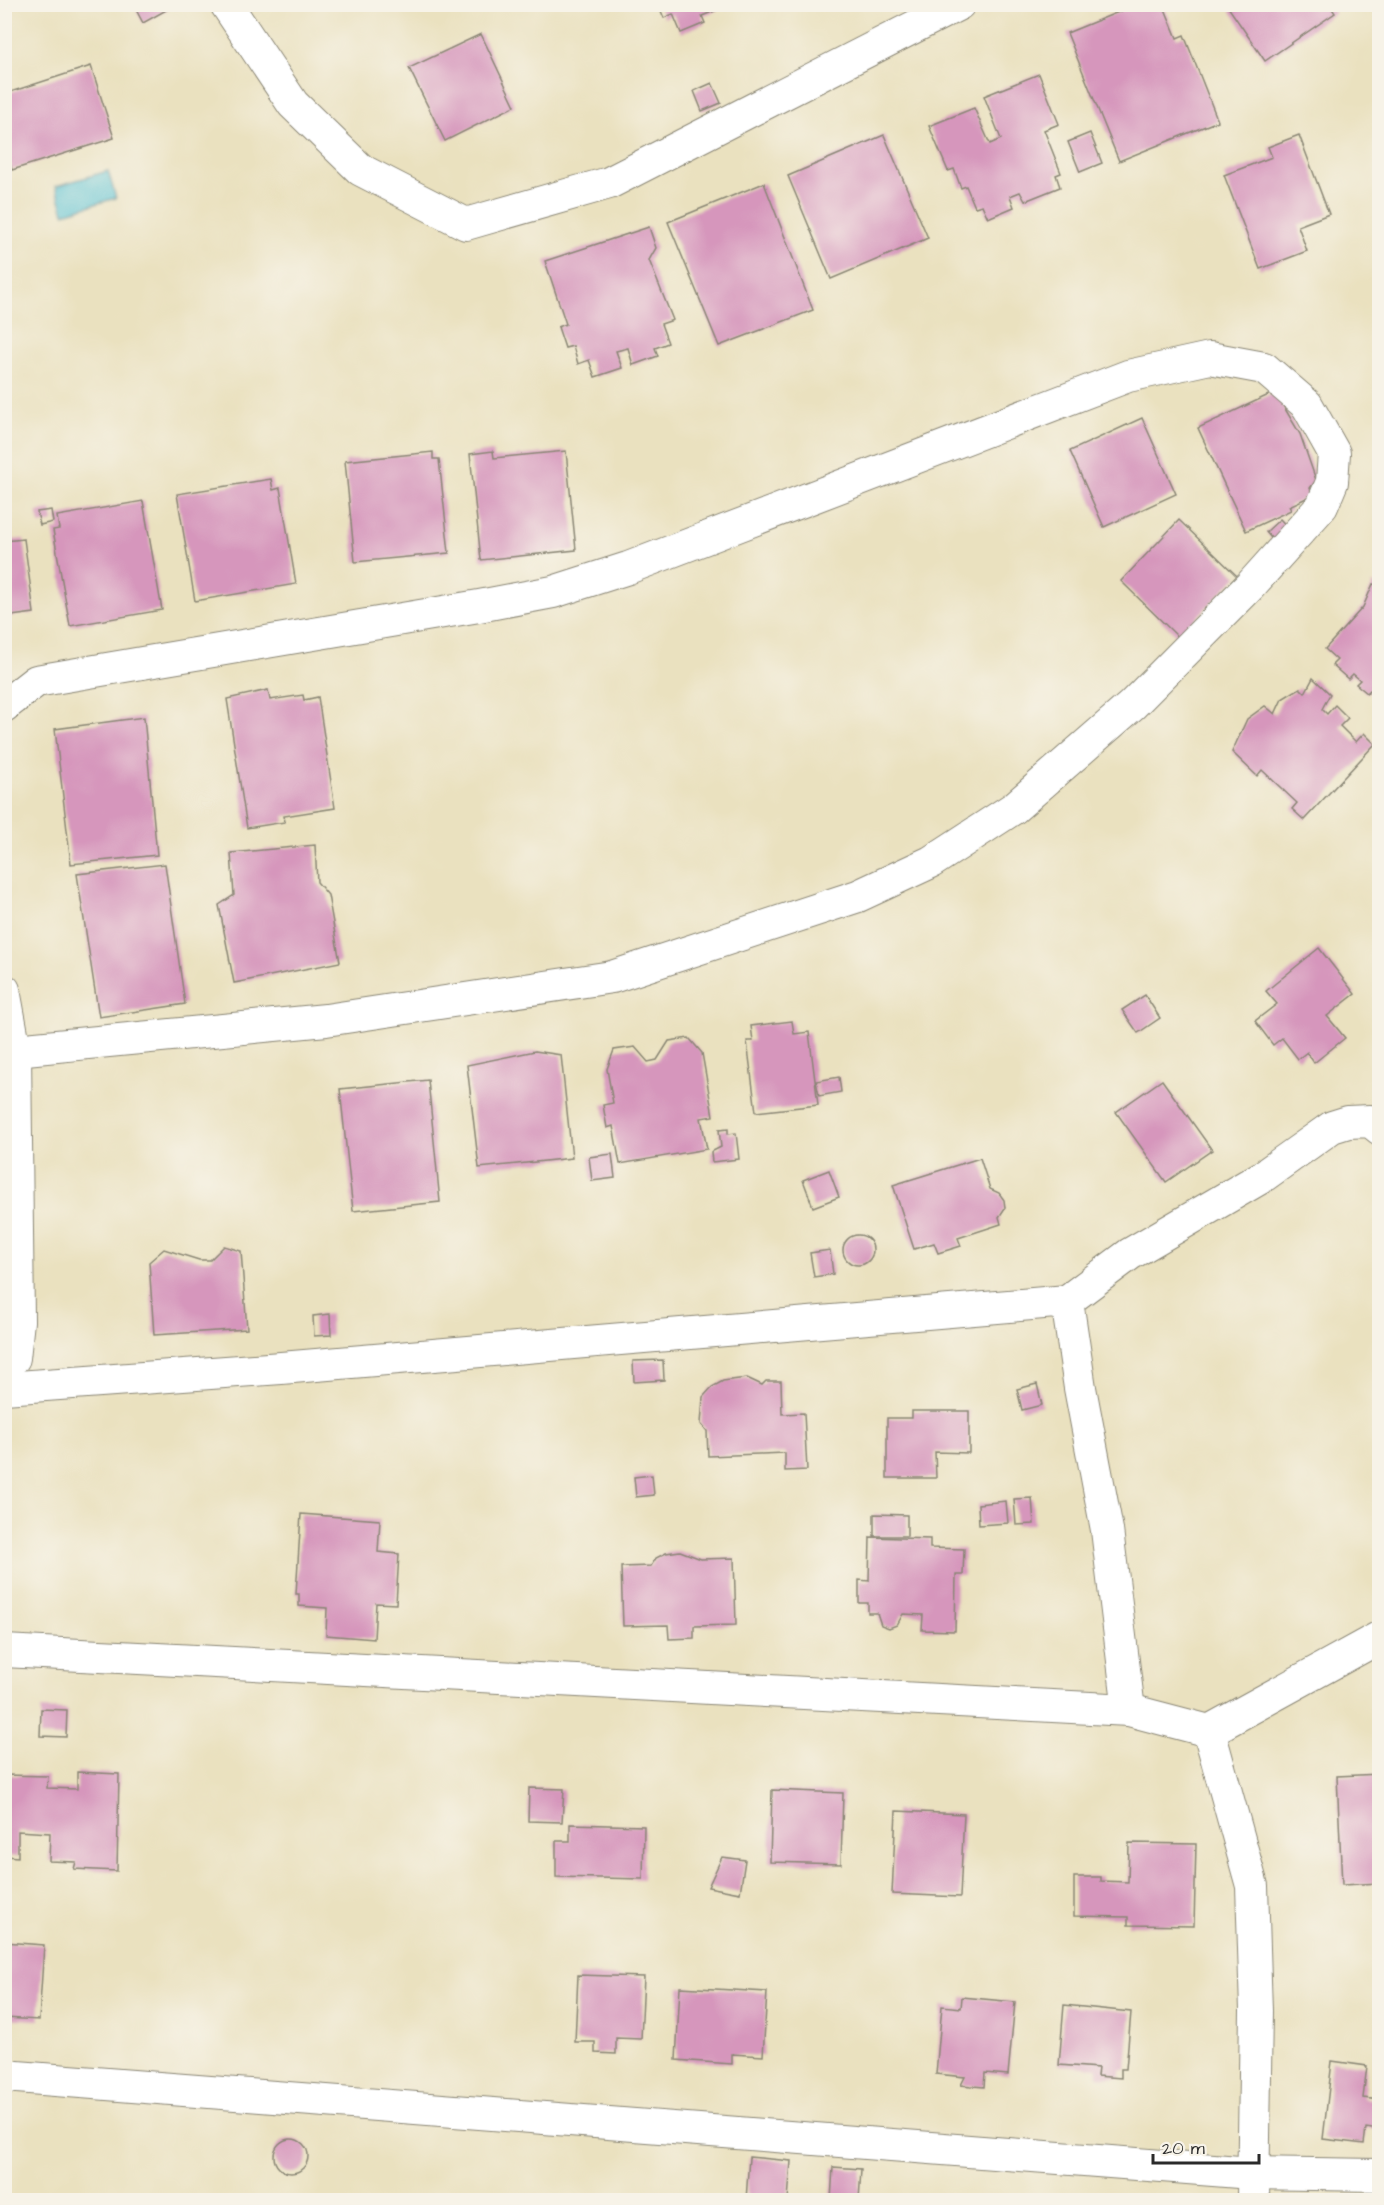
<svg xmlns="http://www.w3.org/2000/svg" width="1384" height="2205" font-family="'Architects Daughter',sans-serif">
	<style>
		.water { fill: #56c1d1; stroke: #40767e; stroke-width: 1.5 }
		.building { fill: #d696bc }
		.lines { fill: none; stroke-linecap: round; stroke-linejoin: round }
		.minor-casing { stroke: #8a8675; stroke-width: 34 }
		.minor { stroke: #fff; stroke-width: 32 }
	</style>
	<rect width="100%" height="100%" fill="#f7f3e8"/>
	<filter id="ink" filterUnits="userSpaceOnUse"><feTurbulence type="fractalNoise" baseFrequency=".0167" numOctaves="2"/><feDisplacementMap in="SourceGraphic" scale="12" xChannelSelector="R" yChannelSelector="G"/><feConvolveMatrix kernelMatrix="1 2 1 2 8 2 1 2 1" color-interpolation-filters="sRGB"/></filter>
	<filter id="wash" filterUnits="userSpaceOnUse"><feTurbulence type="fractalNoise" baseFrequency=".008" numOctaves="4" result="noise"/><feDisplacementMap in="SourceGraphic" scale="24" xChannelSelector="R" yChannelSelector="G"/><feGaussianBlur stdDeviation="1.35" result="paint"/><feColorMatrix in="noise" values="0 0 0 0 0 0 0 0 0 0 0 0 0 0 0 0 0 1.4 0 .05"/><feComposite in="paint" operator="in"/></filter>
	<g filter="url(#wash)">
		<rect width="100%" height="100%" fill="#eae1bf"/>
		<!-- water -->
		<polygon class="water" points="108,171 116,198 64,213 56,186"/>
		<g id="blocks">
			<!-- building -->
			<g class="building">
				<polygon points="133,4 177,4 143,23"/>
				<polygon points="658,4 730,4 730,5 702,16 705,23 681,33 673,14 664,18"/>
				<polygon points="1138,4 1163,4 1177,38 1184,35 1218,121 1119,161 1067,33"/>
				<polygon points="1226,4 1329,4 1335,13 1265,61"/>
				<polygon points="481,34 515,106 445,141 409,68"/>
				<polygon points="91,66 114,138 12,170 4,146 4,94"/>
				<polygon points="1039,74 1059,124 1044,130 1061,173 1056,175 1060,187 1025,201 1020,192 1010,196 1014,207 988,218 982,205 975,207 966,186 961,188 954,169 948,171 929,126 974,108 990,144 1001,139 984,96"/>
				<polygon points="712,83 721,103 702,111 694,91"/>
				<polygon points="1090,133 1102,163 1080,172 1068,142"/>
				<polygon points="884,135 928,238 831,279 788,176"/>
				<polygon points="1299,135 1329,214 1298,226 1307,251 1260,269 1224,175 1272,157 1268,147"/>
				<polygon points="764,183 813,310 719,346 668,222"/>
				<polygon points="649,227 656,248 649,260 673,320 661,324 668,343 655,348 658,356 633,365 628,348 616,351 622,368 595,377 589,360 578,364 573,346 565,348 558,327 566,324 545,261"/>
				<polygon points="1275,392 1300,434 1316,480 1310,488 1313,495 1289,506 1291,510 1246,531 1198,428"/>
				<polygon points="1142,418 1176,494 1104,527 1070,451"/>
				<polygon points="493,451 494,458 566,451 576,550 481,560 470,454"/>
				<polygon points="433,452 433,459 439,459 449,553 355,562 345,461"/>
				<polygon points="271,479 273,490 280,488 296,584 195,601 177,494"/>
				<polygon points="143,501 162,610 70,626 53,530 59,529 57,516"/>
				<polygon points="51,510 53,522 40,525 37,512"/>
				<polygon points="1280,519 1291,531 1277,545 1266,532"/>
				<polygon points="1179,520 1237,576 1178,637 1121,581"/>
				<polygon points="24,539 34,613 4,617 4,541"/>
				<polygon points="1373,584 1380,586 1380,698 1370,690 1367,693 1356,684 1360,680 1353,674 1348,679 1332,665 1337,660 1325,649 1363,607"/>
				<polygon points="1313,678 1330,694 1322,709 1327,714 1335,705 1348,718 1340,726 1356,742 1364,733 1375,744 1304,820 1292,809 1297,803 1262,770 1257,776 1232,752 1247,719 1265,706 1275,714 1282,699 1300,688 1305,693"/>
				<polygon points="268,690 270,700 303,695 304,700 318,697 335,808 284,816 285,822 247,828 227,699"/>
				<polygon points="144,717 157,855 71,864 55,729"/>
				<polygon points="315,845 317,882 328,895 340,962 234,983 219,905 234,895 231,853"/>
				<polygon points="165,864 185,1004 99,1017 77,874"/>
				<polygon points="1319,948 1355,994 1327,1016 1345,1038 1314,1063 1307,1052 1298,1059 1282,1038 1273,1045 1255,1021 1277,1004 1266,991"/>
				<polygon points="1145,995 1160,1018 1138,1033 1122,1010"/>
				<polygon points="792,1021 794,1034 809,1032 818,1105 756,1112 747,1041 753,1041 751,1026"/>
				<polygon points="689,1038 702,1053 713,1116 701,1118 707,1149 620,1164 613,1126 607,1128 603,1105 613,1103 607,1069 614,1050 635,1047 648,1062 657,1060 669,1041"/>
				<polygon points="535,1051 561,1055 572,1158 479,1168 467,1065"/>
				<polygon points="839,1077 841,1092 819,1096 816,1081"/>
				<polygon points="428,1080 440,1202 353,1211 340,1089"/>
				<polygon points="1162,1080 1212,1150 1166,1182 1116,1112"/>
				<polygon points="728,1129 728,1134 736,1133 739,1159 712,1162 711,1152 721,1147 719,1130"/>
				<polygon points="612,1154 615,1178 592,1181 589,1157"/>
				<polygon points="980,1158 990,1189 999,1193 1004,1200 1005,1208 999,1217 1001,1224 958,1238 961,1246 938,1253 934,1243 914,1249 893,1185"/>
				<polygon points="829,1170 839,1197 813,1207 803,1180"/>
				<circle cx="858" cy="1250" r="15"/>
				<polygon points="224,1246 241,1251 247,1329 154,1335 149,1262 164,1249 199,1260 210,1260"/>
				<polygon points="830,1250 833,1274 814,1277 810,1253"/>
				<polygon points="330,1314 331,1335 314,1336 313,1316"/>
				<polygon points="663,1360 664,1380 634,1382 633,1361"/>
				<polygon points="747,1378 762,1385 766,1381 781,1381 782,1414 804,1413 807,1470 785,1471 785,1453 708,1456 707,1431 701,1424 703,1397 712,1387 723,1381"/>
				<polygon points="1037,1384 1042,1405 1022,1410 1017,1389"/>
				<polygon points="912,1411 969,1411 969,1453 935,1452 936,1478 887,1478 887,1418 912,1418"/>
				<polygon points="652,1475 654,1495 636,1497 634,1477"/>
				<polygon points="1032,1498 1034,1524 1016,1525 1014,1499"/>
				<polygon points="1006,1501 1008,1523 979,1525 978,1504"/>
				<polygon points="301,1514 380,1520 378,1552 399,1554 396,1604 376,1603 374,1639 326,1635 327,1608 299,1606 299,1594 296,1594"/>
				<polygon points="874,1514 907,1515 907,1536 874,1536"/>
				<polygon points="870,1537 930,1539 930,1548 964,1549 963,1575 956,1575 955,1631 922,1630 923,1615 903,1614 897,1625 889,1628 881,1625 877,1613 868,1613 868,1603 859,1603 859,1580 869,1581"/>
				<polygon points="680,1551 701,1559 734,1558 736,1625 694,1626 694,1638 669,1639 668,1625 623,1626 621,1567 651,1566 656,1558 666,1553"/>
				<polygon points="41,1709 67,1710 66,1737 40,1736"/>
				<polygon points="77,1772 119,1774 117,1871 74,1869 76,1862 49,1861 50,1833 18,1831 18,1857 5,1856 5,1775 48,1776 47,1788 77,1789"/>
				<polygon points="1380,1774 1380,1883 1342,1885 1337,1776"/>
				<polygon points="529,1788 564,1789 562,1822 528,1821"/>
				<polygon points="772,1790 843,1793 841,1864 770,1862"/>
				<polygon points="896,1811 964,1814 960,1897 892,1894"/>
				<polygon points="570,1824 644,1826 643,1879 556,1877 556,1841 570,1841"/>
				<polygon points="1129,1843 1196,1844 1194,1926 1128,1925 1128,1917 1074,1916 1074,1877 1101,1877 1101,1881 1128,1882"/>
				<polygon points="722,1857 745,1860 740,1893 708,1887"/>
				<polygon points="4,1942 44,1945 39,2020 4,2018"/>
				<polygon points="578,1975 644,1977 641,2039 616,2038 616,2054 595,2053 595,2042 575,2042"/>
				<polygon points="680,1987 767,1992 763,2056 732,2054 732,2064 676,2060"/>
				<polygon points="962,1997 1015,2002 1008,2075 985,2073 984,2087 961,2085 965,2077 936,2074 942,2006 961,2008"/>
				<polygon points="1064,2005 1131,2012 1126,2069 1121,2069 1121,2078 1097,2076 1098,2068 1059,2065"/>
				<polygon points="1332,2061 1367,2066 1363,2098 1380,2100 1380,2130 1366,2128 1364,2144 1323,2139"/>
				<circle cx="291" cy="2156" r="17"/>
				<polygon points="749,2157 791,2161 788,2200 746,2200"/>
				<polygon points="833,2167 861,2169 859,2200 831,2200"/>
			</g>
		</g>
	</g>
	<g filter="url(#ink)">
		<use href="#blocks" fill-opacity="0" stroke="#8a8675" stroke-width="1.5"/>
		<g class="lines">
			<!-- minor casing -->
			<g class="minor-casing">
				<g id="minor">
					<polyline points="226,4 293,104 361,170 466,224 609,183 959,4"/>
					<polyline points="4,706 36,681 479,606 553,592 628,568 1128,376 1210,358 1264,368 1307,405 1334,453 1332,482 1322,506 1250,586 1132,705 1014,808 931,862 858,896 612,977 326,1020 15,1050"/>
					<polyline points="4,990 15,1050 18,1321 14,1358 4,1363"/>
					<polyline points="1067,1301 1130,1254 1262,1177 1332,1127 1348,1122 1370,1121 1380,1129"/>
					<polyline points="4,1388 281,1368 1067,1301 1080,1388 1107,1530 1129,1710"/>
					<polyline points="4,1651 1129,1710 1209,1731 1380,1637"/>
					<polyline points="1209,1731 1252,1886 1256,2011 1253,2200"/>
					<polyline points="4,2076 1252,2173 1380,2175"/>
				</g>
			</g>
			<!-- minor -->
			<use href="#minor" class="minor"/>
		</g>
	</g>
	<!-- margin -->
	<rect width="1384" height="2205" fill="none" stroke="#f7f3e8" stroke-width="24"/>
	<!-- scale -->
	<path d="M1153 2154v9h106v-9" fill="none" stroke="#2b2b2b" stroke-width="3"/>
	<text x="1162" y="2154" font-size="18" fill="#2b2b2b" stroke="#f7f3e8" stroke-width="4.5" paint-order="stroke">20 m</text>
</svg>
